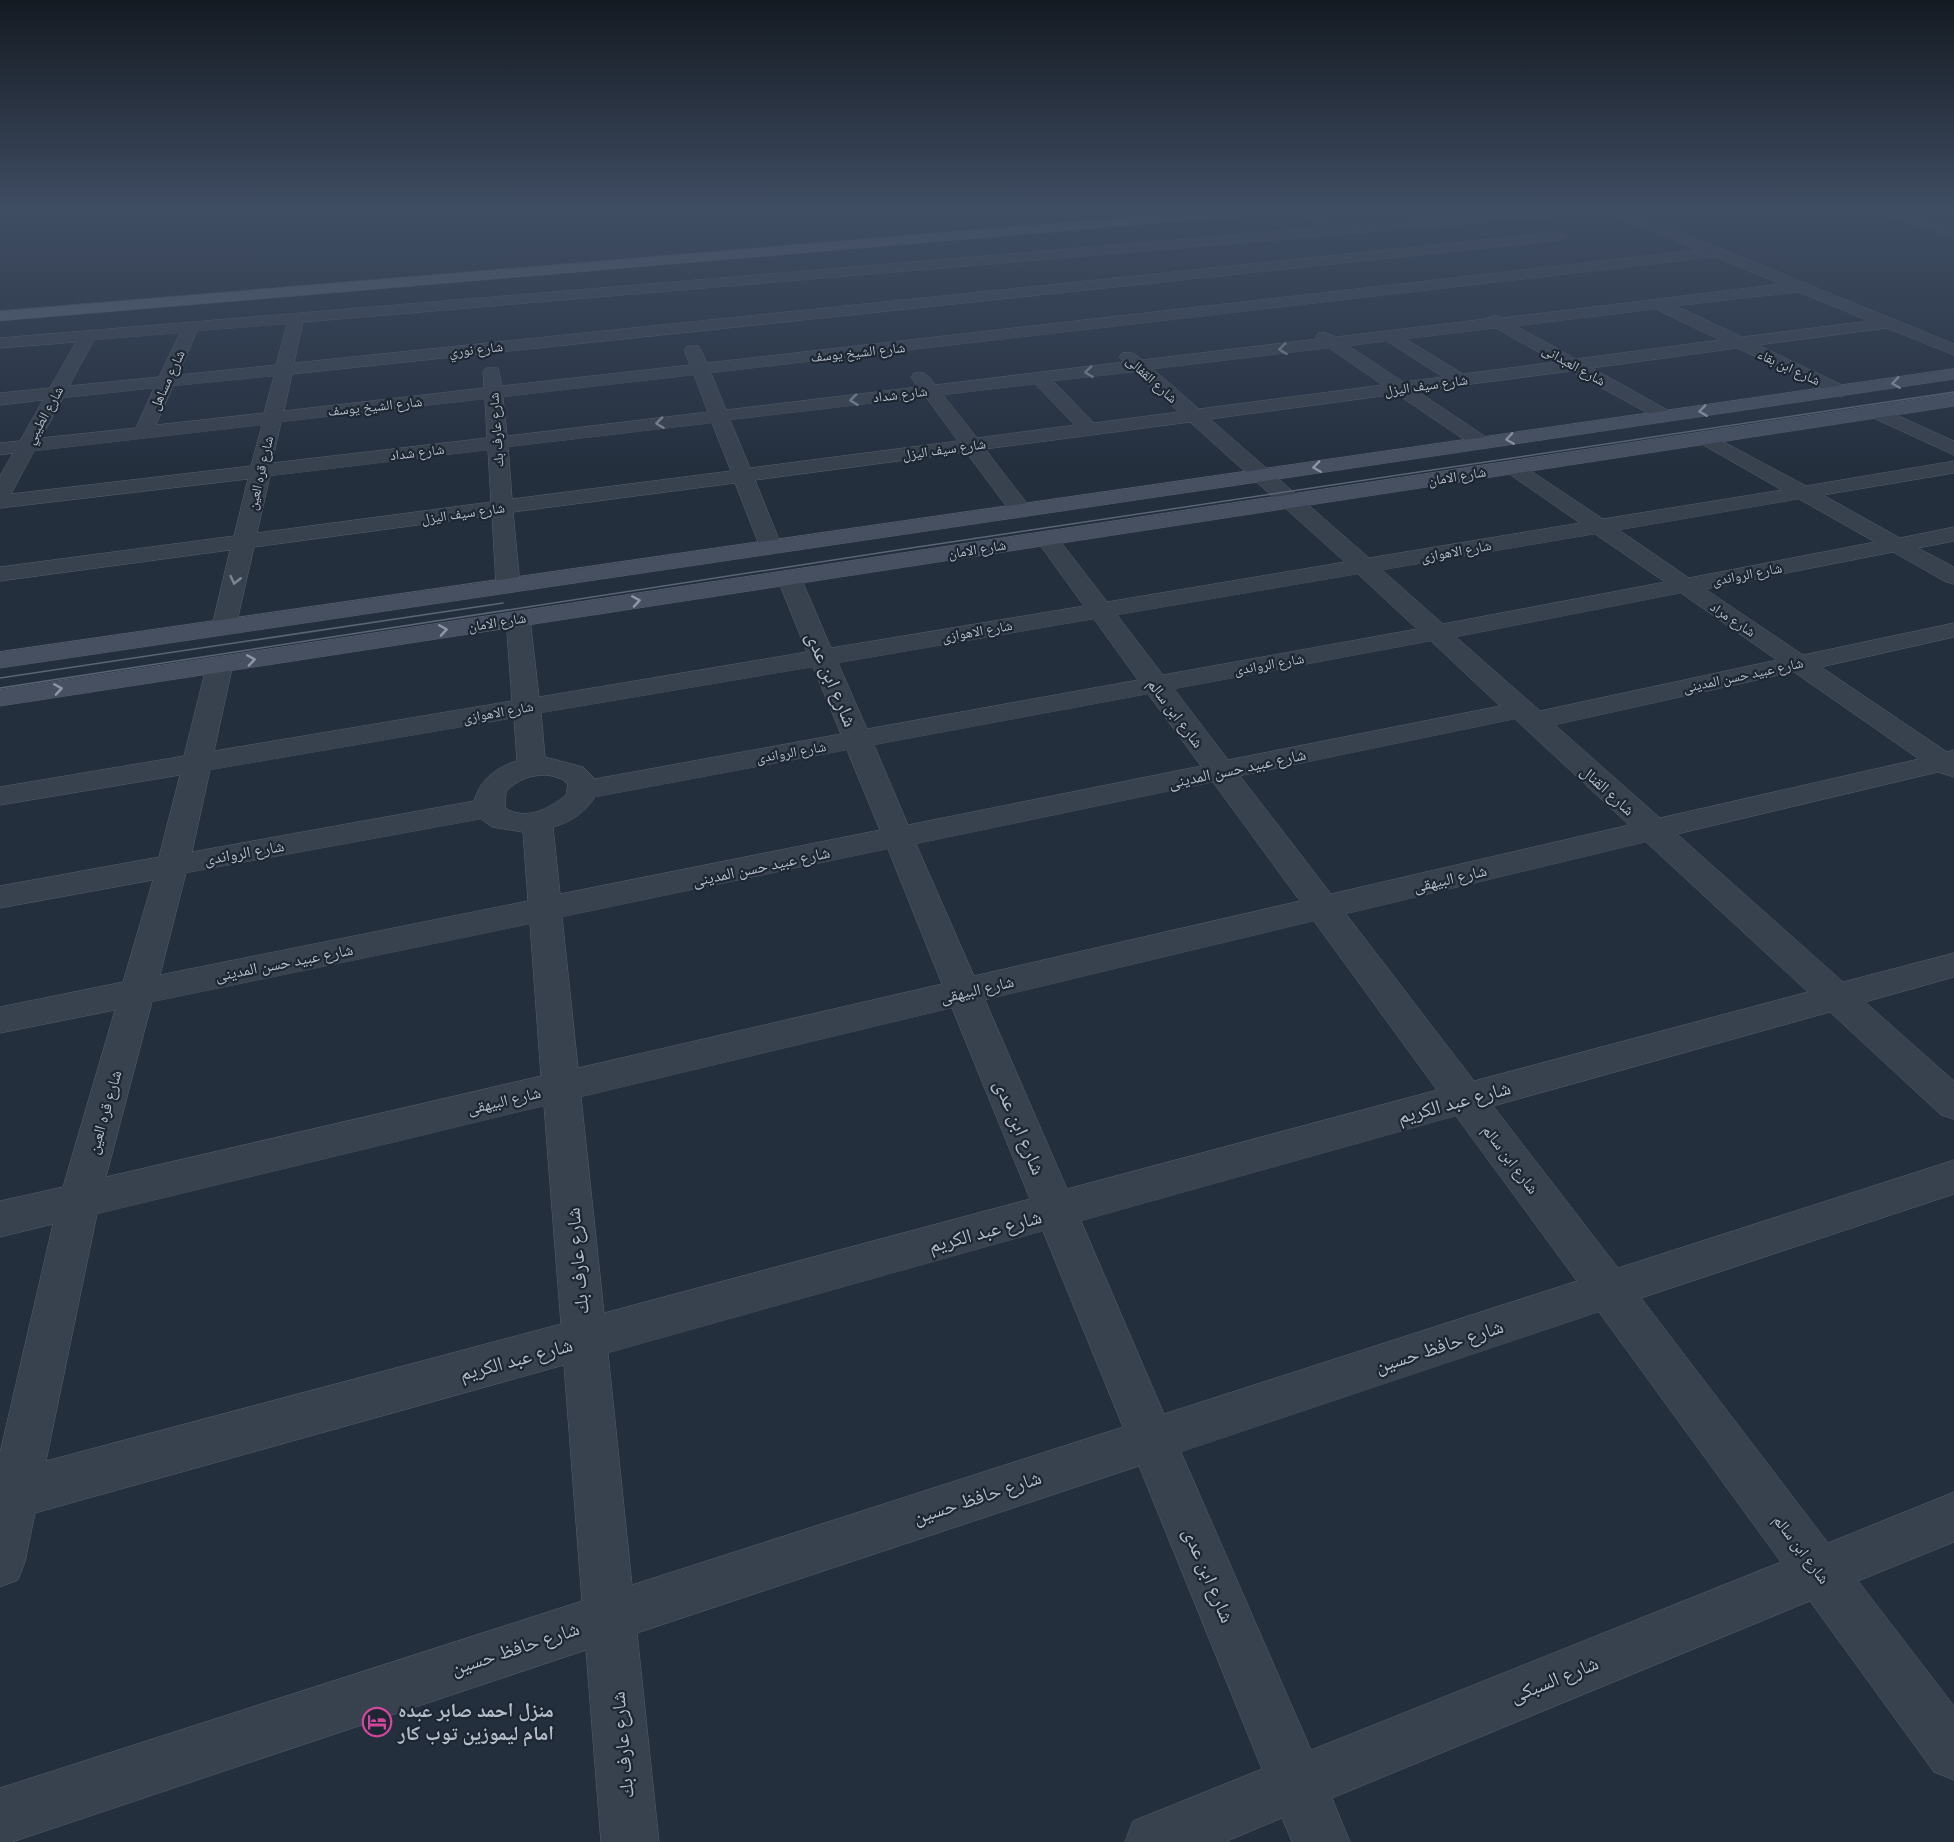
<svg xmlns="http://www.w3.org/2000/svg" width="1954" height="1842" font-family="Ubuntu,'Noto Naskh Arabic',sans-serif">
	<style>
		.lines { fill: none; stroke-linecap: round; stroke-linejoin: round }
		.street-casing { stroke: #565f6c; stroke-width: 1 }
		.secondary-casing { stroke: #565f6c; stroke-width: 1 }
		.primary-casing { stroke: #414a57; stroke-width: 1 }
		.street { fill: #38414e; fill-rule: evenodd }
		.secondary { fill: #465061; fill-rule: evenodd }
		.primary { fill: #56606e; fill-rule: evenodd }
		.tram { stroke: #5a6575; stroke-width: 1.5 }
		.oneway { stroke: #7c8592 }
		.oneway2 { stroke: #8e96a5 }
		.labels { text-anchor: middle; stroke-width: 4.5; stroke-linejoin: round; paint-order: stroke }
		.far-street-label { font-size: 14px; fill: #b4bcc9; stroke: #1d2633 }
		.street-label { font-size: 16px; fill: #b4bcc9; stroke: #1d2633 }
		.near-street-label { font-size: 20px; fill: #b4bcc9; stroke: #1d2633 }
		.near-poi-label { font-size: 20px; font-weight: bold; fill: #b4bcc9; stroke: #1d2633; text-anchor: start }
	</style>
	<rect width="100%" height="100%" fill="#242f3e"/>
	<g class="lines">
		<!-- street casing -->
		<g class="street-casing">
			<g id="street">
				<path d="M1288,208H1305L1337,226L1554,208H1621L1954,344V355L1887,328L1758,345L1846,387L1849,391L1846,395L1840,397L1737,348L1592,368L1671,412L1674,416L1671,420L1664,422L1571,371L1417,391L1489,439L1492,443L1489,447H1475L1397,394L1210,419L1369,558L1580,523L1505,471L1502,467L1505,463H1519L1603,519L1782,490L1698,442L1695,438L1698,434L1705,432L1806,486L1954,461V473L1823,495L1900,538L1954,527V541L1918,548L1954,567V584L1946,582L1893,552L1705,589L1803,655L1954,623V637L1821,667L1947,752L1954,750V777L1938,772L1677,834L1843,982L1954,953V977L1865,1002L1954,1081V1119L1941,1115L1830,1012L1493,1106L1618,1268L1954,1160V1194L1641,1298L1828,1543L1954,1492V1542L1858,1581L1954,1706V1780L1934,1772L1810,1601L1332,1798L1350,1842H1292L1282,1818L1225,1842H1125L1133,1821L1262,1769L1139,1466L637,1633L659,1842H601L586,1650L12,1842H0V1788L582,1601L564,1365L35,1513L25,1562L18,1580L0,1587V1453L53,1224L0,1237V1201L63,1187L115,1010L0,1033V1007L123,982L153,880L0,908V886L159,857L180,775L0,805V787L184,756L207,664L211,659L220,656L229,659L233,664L214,751L512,701L506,619L509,614L518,612L527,614L530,619L539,697L807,652L777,578L781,573L789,571L797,573L801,578L831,648L1084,606L1035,538L1038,533L1046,531L1054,533L1107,602L1345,562L1190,422L985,449L1032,510L1029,515L1021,516L1013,515L966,452L755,480L782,547L779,552L771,554L763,552L760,547L735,483L513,512L520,585L516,590L508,592L500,590L496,585L492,515L254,547L236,626L233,631L224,633L215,631L212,626L230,550L0,581V567L234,536L248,479L0,508V476L13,453L0,455V443L20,441L43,400L0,405V393L50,388L76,342L0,348V338L1320,228ZM1606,212L1698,250L707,363L699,346H687L684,350L690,365L502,386L498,368H486L483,372L484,388L284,411L292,374L1560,240L1567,236L1560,232L294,363L303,322L1332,235L1339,237L1345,234ZM1715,257L1781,284L1502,318L1494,315L1486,319L1336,337L1324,332L1318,333L1316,337L1317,339L1142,360C1135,354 1131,351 1122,353L1119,357L1124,362L935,385C929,376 925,370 914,373L911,377L918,387L726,410L711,373ZM1799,292L1869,321L1742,337L1676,306ZM1656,309L1720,340L1576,359L1516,326ZM287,324L276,365L178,375L197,331ZM1496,328L1556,362L1463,374L1406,339ZM180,333L159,377L69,386L94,340ZM1387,341L1443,377L1403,382L1349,346ZM1329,348L1383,385L1199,409L1153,369ZM1134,372L1179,412L1094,423L1053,381ZM694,375L708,412L507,436L503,397ZM274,376L264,413L156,425L173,386ZM1035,384L1075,425L977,438L943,395ZM154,388L136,428L41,438L63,398ZM926,397L958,441L750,468L730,420ZM485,399L487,438L272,463L281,422ZM712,423L731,471L512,499L508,447ZM262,425L251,466L11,494L34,451ZM488,450L491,502L257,533L270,476ZM1799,499L1875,542L1689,578L1619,530ZM1595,534L1665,582L1443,624L1382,570ZM1358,574L1417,629L1163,675L1117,615ZM1681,593L1777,660L1540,711L1456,637ZM1094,619L1138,680L867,729L838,663ZM1431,641L1500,706L1228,760L1174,689ZM813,667L841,734L595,779L583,767L545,757L541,713ZM1794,672L1919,759L1660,818L1555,725ZM1148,694L1201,766L908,825L874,745ZM514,718L517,761C496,767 480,780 474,801L192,852L210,770ZM1515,719L1629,825L1331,894L1240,776ZM847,750L880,830L560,894L553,827C571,822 585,813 595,797ZM548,775L562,779L568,785L566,795C549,809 526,821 505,808L506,792C518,779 530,775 548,775ZM1213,782L1300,901L974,976L916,844ZM481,819L492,827L523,832L528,901L160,975L186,873ZM1646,842L1808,992L1474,1081L1346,914ZM888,849L942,984L578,1068L562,917ZM1314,921L1437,1090L1067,1189L985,1000ZM530,924L541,1076L106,1177L152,1002ZM952,1008L1030,1199L604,1313L581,1097ZM544,1106L561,1324L46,1461L97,1214ZM1456,1116L1577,1281L1164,1414L1081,1221ZM1043,1231L1123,1427L632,1585L608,1353ZM1599,1312L1781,1562L1311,1750L1181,1452Z"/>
				<polygon points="1873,208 1894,208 1954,228 1954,237 1875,211"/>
				<polygon points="1876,406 1954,441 1954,455 1869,416 1867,412 1869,408"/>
			</g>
		</g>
		<!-- secondary casing -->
		<g class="secondary-casing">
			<g id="secondary">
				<polygon points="1954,369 1954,379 0,668 0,652"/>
				<polygon points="1954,394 1954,406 0,706 0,690"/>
			</g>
		</g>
		<!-- primary casing -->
		<g class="primary-casing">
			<polygon id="primary" points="1237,208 1294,208 1287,212 0,321 0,311"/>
		</g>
		<!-- street -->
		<use href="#street" class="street"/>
		<!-- secondary -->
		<use href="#secondary" class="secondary"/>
		<!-- primary -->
		<use href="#primary" class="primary"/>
		<!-- tram -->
		<g class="tram">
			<polyline points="0,678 503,603"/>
			<polyline points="0,688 911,548 1954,392"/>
		</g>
	</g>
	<!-- one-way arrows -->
	<defs><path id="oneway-chevron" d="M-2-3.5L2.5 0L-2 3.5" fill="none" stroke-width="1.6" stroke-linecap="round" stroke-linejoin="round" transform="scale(1.5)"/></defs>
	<g class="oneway">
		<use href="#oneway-chevron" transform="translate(1283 349) rotate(173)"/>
		<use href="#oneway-chevron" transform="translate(1089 372) rotate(173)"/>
		<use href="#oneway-chevron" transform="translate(854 400) rotate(173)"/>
		<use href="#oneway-chevron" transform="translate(660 423) rotate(173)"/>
		<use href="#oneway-chevron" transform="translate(235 580) rotate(103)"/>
	</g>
	<g class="oneway2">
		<use href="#oneway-chevron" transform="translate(1896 383) rotate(172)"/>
		<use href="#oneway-chevron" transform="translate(1703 411) rotate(172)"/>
		<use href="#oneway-chevron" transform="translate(1510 439) rotate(172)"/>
		<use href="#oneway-chevron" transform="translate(1317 467) rotate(172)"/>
		<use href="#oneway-chevron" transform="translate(636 601) rotate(-9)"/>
		<use href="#oneway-chevron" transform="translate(443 630) rotate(-9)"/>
		<use href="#oneway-chevron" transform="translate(251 660) rotate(-9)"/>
		<use href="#oneway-chevron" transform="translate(58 689) rotate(-9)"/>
	</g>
	<!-- sky -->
	<linearGradient id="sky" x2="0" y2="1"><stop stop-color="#141a22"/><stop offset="0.45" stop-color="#3f4d63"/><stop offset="1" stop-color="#3f4d63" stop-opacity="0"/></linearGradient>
	<rect width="1954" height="466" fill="url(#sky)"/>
	<!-- icons -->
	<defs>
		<g id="hotel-ring" transform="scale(1.5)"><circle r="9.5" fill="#1d2633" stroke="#d1479c" stroke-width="1.5"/><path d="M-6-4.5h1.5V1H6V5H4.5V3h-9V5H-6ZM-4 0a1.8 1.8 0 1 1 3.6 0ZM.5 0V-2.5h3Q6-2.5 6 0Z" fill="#d1479c"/></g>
	</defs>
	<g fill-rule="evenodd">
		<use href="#hotel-ring" x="377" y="1722"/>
	</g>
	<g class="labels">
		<!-- far-street labels -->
		<g class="far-street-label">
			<text transform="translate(476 349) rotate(-6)" y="5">شارع نوري</text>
			<text transform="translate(858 352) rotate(-6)" y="5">شارع الشيخ يوسف</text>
			<text transform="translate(1574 365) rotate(29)" y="5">شارع العبدانى</text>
			<text transform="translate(1789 367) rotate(25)" y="5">شارع ابن بقاء</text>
			<text transform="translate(1152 379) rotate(42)" y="5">شارع القفالى</text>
			<text transform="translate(167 380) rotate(-65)" y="5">شارع مساهل</text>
			<text transform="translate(1426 385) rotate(-8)" y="5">شارع سيف اليزل</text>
			<text transform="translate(900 394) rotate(-7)" y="5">شارع شداد</text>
			<text transform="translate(375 406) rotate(-6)" y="5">شارع الشيخ يوسف</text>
			<text transform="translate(44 415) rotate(-61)" y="5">شارع الطيبي</text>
			<text transform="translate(496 430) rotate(-94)" y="5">شارع عارف بك</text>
			<text transform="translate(944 449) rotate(-8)" y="5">شارع سيف اليزل</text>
			<text transform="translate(417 452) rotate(-7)" y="5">شارع شداد</text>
			<text transform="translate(260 473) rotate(-77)" y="5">شارع قره العين</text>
			<text transform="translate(1457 476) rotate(-9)" y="5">شارع الامان</text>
			<text transform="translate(463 513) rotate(-8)" y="5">شارع سيف اليزل</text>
			<text transform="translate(977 549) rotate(-9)" y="5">شارع الامان</text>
			<text transform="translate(1456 551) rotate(-10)" y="5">شارع الاهوازى</text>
			<text transform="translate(1747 574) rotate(-11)" y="5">شارع الرواندى</text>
			<text transform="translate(1733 619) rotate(34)" y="5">شارع مراد</text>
			<text transform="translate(497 622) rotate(-9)" y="5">شارع الامان</text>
			<text transform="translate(977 631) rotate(-10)" y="5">شارع الاهوازى</text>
			<text transform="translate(1269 664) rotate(-10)" y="5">شارع الرواندى</text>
			<text transform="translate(1743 675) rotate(-12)" y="5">شارع عبيد حسن المدينى</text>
			<text transform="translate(498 712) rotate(-10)" y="5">شارع الاهوازى</text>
			<text transform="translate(791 752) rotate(-10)" y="5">شارع الرواندى</text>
		</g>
		<!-- street labels -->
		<g class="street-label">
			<text transform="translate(1176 713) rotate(53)" y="6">شارع ابن سالم</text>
			<text transform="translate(1237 768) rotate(-12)" y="6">شارع عبيد حسن المدينى</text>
			<text transform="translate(1608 790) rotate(42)" y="6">شارع القنال</text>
			<text transform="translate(244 852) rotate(-10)" y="6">شارع الرواندى</text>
			<text transform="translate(761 866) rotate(-12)" y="6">شارع عبيد حسن المدينى</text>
			<text transform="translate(1450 878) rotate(-13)" y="6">شارع البيهقى</text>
			<text transform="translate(284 962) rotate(-11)" y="6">شارع عبيد حسن المدينى</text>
			<text transform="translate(977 989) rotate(-13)" y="6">شارع البيهقى</text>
			<text transform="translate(504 1100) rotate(-13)" y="6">شارع البيهقى</text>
			<text transform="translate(104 1112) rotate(-74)" y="6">شارع قره العين</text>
			<text transform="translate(1511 1159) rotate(53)" y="6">شارع ابن سالم</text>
			<text transform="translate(1802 1549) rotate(53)" y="6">شارع ابن سالم</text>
		</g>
		<!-- near-street labels -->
		<g class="near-street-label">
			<text transform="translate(832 679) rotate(67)" y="7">شارع ابن عدى</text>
			<text transform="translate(1454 1102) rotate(-15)" y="7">شارع عبد الكريم</text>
			<text transform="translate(1020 1127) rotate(67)" y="7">شارع ابن عدى</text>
			<text transform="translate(985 1231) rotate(-15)" y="7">شارع عبد الكريم</text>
			<text transform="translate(577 1261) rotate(-95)" y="7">شارع عارف بك</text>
			<text transform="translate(1439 1346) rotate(-18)" y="7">شارع حافظ حسين</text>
			<text transform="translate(516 1359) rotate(-15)" y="7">شارع عبد الكريم</text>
			<text transform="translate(977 1497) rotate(-18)" y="7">شارع حافظ حسين</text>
			<text transform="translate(1209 1575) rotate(67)" y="7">شارع ابن عدى</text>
			<text transform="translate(515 1648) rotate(-18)" y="7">شارع حافظ حسين</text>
			<text transform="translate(1554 1679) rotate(-22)" y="7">شارع السبكى</text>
			<text transform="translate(622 1745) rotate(-95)" y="7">شارع عارف بك</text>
		</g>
		<!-- near-poi labels -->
		<g class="near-poi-label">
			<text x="398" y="1717">منزل احمد صابر عبده<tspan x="398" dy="23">امام ليموزين توب كار</tspan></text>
		</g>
	</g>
</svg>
